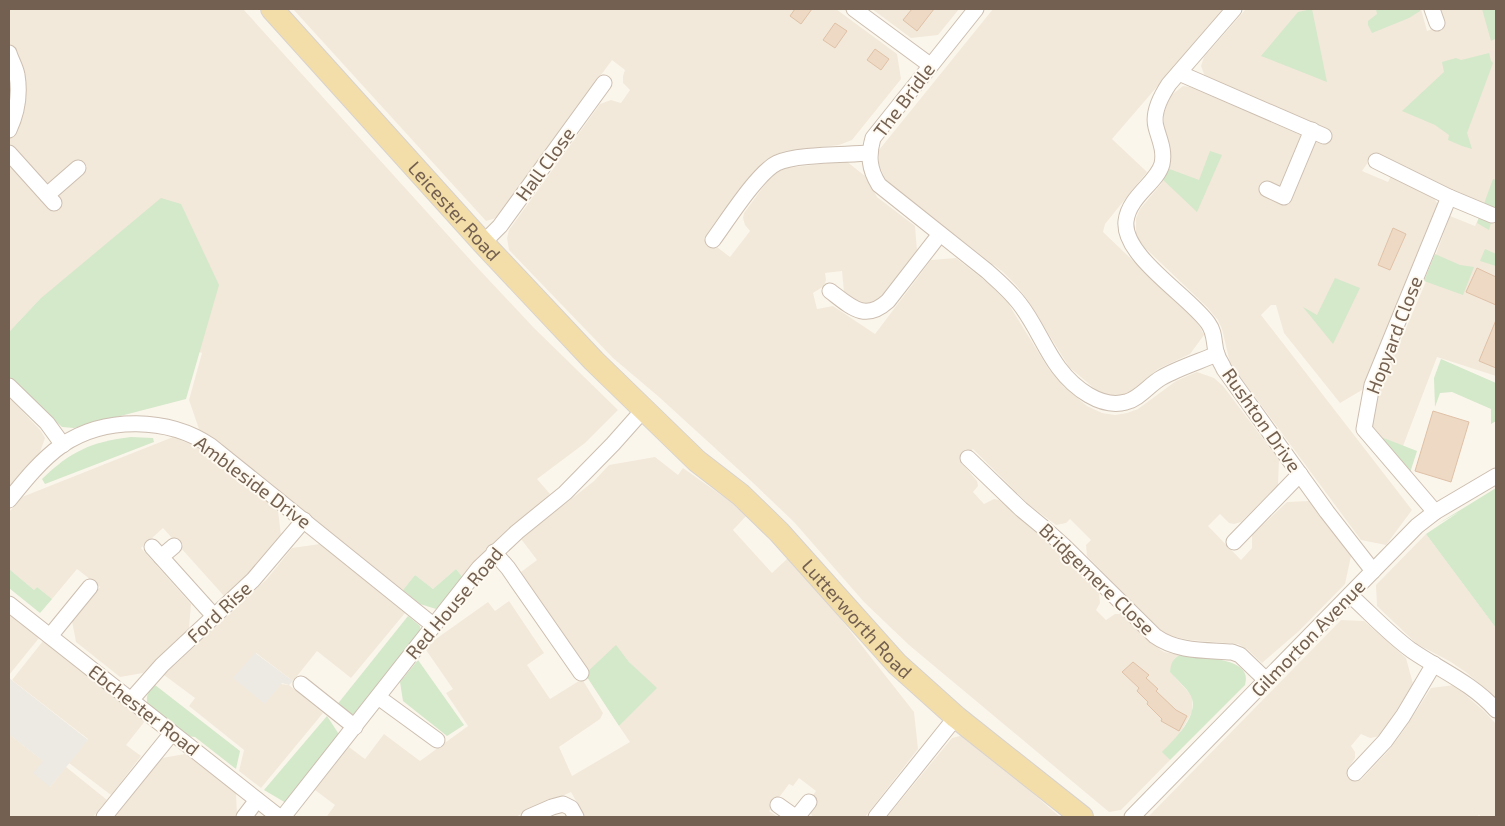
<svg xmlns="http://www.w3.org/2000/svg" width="1505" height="826" font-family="'Exo 2',sans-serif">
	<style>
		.residential { fill: #f2e9da }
		.industrial { fill: #ede9e3 }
		.green { fill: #d4e8ca }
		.building { fill: #eed9c5; stroke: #dfc1a7 }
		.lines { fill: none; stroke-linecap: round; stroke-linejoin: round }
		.minor-casing { stroke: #cdbfb1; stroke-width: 17 }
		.primary-casing { stroke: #d8d2ce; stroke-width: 24 }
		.minor { stroke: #fff; stroke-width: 15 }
		.primary { stroke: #f3deaa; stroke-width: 22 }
		.labels { text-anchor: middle; stroke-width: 4; stroke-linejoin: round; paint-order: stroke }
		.street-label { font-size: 19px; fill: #746050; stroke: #fefaf1 }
	</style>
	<rect width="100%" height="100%" fill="#fbf6eb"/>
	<!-- residential -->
	<g class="residential">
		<polygon points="9,9 243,9 474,264 534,328 618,410 585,443 537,479 550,494 492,548 464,579 456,569 433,589 415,575 403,590 220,443 200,432 189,400 202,353 40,299 9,332"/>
		<polygon points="293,9 836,9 897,54 901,79 852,140 839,145 785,151 774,155 762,163 705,238 730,257 750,231 745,225 743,218 744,213 769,179 776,173 787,168 846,161 865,176 877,197 915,226 917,251 879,299 869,304 854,299 844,292 842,271 825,273 826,280 824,286 813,293 817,309 833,306 875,334 931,260 956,258 989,284 1008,303 1048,368 1064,387 1087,406 1102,413 1115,415 1127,413 1138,409 1176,381 1192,374 1197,372 1214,378 1223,386 1279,460 1278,485 1241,522 1234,524 1229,523 1220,514 1208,526 1241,560 1252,548 1252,535 1287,502 1309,501 1351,556 1345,584 1299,631 1262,663 1247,649 1238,644 1190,640 1170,636 1157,628 1087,556 1086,545 1091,540 1070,519 1066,523 1056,525 1028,504 973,449 960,461 977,481 978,486 973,492 984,504 994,499 999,500 1044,539 1099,593 1100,603 1096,610 1106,620 1115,614 1120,614 1125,617 1158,648 1164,652 1180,655 1174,659 1170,672 1192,696 1192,712 1179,735 1163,752 1170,760 1121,810 1109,812 909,645 864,602 794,522 750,480 659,397 613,358 509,250 507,238 509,230 600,104 611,100 621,103 630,90 623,83 623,76 625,70 612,60 496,218 486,221"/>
		<polygon points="872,9 959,9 938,35 911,38"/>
		<polygon points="993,9 1224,9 1112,139 1147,172 1105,224 1103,232 1191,316 1200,327 1204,335 1190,354 1158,369 1131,391 1122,396 1111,397 1101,394 1069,367 1027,299 1016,285 1003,272 890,185 885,179 879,164 879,150"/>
		<polygon points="1246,9 1421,9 1427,31 1443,25 1439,9 1496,9 1496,376 1437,357 1403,446 1376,435 1371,421 1372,408 1427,279 1450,216 1475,226 1485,204 1373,155 1362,171 1388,182 1391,176 1433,197 1437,203 1438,209 1362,390 1340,403 1284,333 1276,305 1271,305 1261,315 1412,510 1386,545 1361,540 1230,363 1222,329 1218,320 1207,307 1141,244 1136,235 1136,218 1140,209 1161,184 1170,165 1171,151 1164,125 1164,113 1169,97 1183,86 1190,87 1321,144 1327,130 1212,82 1204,74 1201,66 1204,57"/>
		<polygon points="9,397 41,431 45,438 40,452 9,487"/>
		<polygon points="173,437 197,447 229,470 278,510 281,536 252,571 224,596 163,528 141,548 191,604 189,628 143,673 120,677 76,642 72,621 100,587 77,569 52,599 37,587 34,590 9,569 9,512 22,497"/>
		<polygon points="655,457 678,475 683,468 748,514 733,530 772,573 789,557 814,585 914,712 918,749 865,817 813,817 811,814 811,798 816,791 799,778 793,786 789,784 769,811 778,817 585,817 571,792 515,817 327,816 335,805 315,790 349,747 365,759 384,734 420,761 468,726 446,693 453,689 426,650 433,641 488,602 495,611 509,601 544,653 527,665 550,699 582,679 603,713 600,719 559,747 572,776 630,742 619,726 656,688 629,662 616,646 585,674 521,572 537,560 521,539 594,481 609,465"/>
		<polygon points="1426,534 1496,628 1496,698 1467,673 1451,662 1417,644 1377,606 1376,585"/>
		<polygon points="320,544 405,613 351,678 317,651 293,681 256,653 234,678 289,685 323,713 261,788 239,771 244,750 189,706 195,698 164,675 267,579 292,548"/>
		<polygon points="9,614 39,638 9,675"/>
		<polygon points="1341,620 1364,621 1406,658 1413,684 1380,736 1370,738 1361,734 1351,746 1355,752 1355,758 1348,769 1361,780 1389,750 1404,730 1431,688 1454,685 1484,711 1496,724 1496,817 1481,817 1479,815 1476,817 1148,817"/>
		<polygon points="43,641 145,721 126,745 141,756 111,795 69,763 88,739 12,680"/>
		<polygon points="9,734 43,761 50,787 66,767 107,800 93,817 9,817"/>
		<polygon points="960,736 970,739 1060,817 887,817 952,738"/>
		<polygon points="185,754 236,793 237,816 235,817 114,817 162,758"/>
	</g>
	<!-- industrial -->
	<g class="industrial">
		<polygon points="255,653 293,681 289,685 282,683 265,704 233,678"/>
		<polygon points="9,678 88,740 50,787 33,773 43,761 9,734"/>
	</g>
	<!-- green -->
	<g class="green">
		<polygon points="1312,9 1327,82 1261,56 1298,12"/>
		<polygon points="1376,9 1420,9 1420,11 1409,18 1372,33 1368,25 1368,21 1377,14"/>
		<polygon points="1482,9 1496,9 1496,36 1495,39 1491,41"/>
		<polygon points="1489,53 1491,61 1493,63 1467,133 1472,149 1462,146 1448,140 1449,135 1435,125 1402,111 1444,72 1442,62 1456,58 1461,60"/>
		<polygon points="1210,151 1222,155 1197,212 1159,176 1164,167 1199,180"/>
		<polygon points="1493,179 1496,180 1496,206 1489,230 1477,223"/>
		<polygon points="161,198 181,204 219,285 186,399 74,428 62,427 9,378 9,332 40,299"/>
		<polygon points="1485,249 1496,254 1496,266 1480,261"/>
		<polygon points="1435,254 1460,265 1474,267 1463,295 1424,281"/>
		<polygon points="1335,278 1360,288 1333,344 1303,307 1317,315"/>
		<polygon points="1441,359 1496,383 1496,421 1491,424 1491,409 1452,392 1440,393 1435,407 1434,378"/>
		<polygon points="1371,433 1417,451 1409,476"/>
		<path d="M131,437L153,438L154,442L45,484L42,479C71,451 91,442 131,437Z"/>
		<polygon points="1496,488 1496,628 1426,534 1459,512 1436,525"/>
		<polygon points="9,569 34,590 37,587 52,599 40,613 9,588"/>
		<polygon points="456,569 464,579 436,609 420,604 403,590 415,575 433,589"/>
		<polygon points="408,616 420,626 421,632 355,714 349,714 336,706"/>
		<polygon points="616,645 629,662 657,688 619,726 585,674"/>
		<path d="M1180,655C1197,658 1255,656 1245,685L1170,760L1162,752C1174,740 1200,715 1191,696C1187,688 1176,679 1170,672C1171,664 1172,659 1180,655Z"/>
		<polygon points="418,660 464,725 447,736 403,701 400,682"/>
		<path d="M155,685L240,751L236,769L195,737L187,736L148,706C145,696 148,692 155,685Z"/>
		<polygon points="327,716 340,736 286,803 264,790"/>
	</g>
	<!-- building -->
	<g class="building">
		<polygon points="795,9 812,9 801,24 790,16"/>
		<polygon points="912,9 934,9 917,31 903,20"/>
		<polygon points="835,23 847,31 835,48 823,40"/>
		<polygon points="875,49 889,59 881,70 867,60"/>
		<polygon points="1393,228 1406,234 1390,270 1378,265"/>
		<polygon points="1477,268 1496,277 1496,305 1466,292"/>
		<polygon points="1496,320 1496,368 1479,361"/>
		<polygon points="1433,411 1469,422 1451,482 1415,471"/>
		<polygon points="1133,662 1149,675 1146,678 1158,689 1156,691 1176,710 1187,716 1179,731 1161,721 1162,719 1147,704 1148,702 1137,691 1139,688 1122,672"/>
	</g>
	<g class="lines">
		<!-- minor casing -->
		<g class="minor-casing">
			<g id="minor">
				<polyline points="854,9 930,65"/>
				<path d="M976,9L873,138C868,156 869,169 879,185L987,271C998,281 1010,291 1019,303C1035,323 1044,348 1059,368C1074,388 1101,409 1126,402C1139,399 1149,385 1161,378C1178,368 1198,362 1217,354"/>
				<path d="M1234,9L1169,84C1161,96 1152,112 1156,127C1159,139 1165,150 1162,164C1157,183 1129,196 1126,221C1122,256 1189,296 1208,323C1216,334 1213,343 1217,355C1219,360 1222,364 1224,369L1327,512L1373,571"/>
				<polyline points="1432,9 1437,23"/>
				<path d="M9,53C11,60 16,68 17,75C20,93 17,113 9,130"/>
				<polyline points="1179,73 1324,136"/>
				<polyline points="9,153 54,203"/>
				<polyline points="1376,161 1449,197 1492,215"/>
				<polyline points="1267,189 1284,197 1312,130"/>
				<polyline points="47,195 78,168"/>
				<path d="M713,240C727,221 758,172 777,163C795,154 847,155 869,153"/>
				<polyline points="483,243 500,226 604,83"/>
				<path d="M830,291C851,307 865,322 888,301L940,234"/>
				<polyline points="9,386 47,423 63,445"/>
				<path d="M968,458L1021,509L1044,528L1064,546L1155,636C1177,652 1206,650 1232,652L1240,655L1266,680"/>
				<path d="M9,500C25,480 41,460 62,445C105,416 168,417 211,446L433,625"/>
				<polyline points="1435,512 1364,429 1372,385 1449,197"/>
				<polyline points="1234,542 1300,474"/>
				<polyline points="152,547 214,616"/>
				<polyline points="494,552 508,568 581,673"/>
				<polyline points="161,557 174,546"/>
				<path d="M1350,595C1370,613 1389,634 1411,650C1440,670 1472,683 1496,710"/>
				<polyline points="9,604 279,817"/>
				<polyline points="50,636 90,587"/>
				<polyline points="301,684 355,727"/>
				<polyline points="378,697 437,740"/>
				<polyline points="131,700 162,665 253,580 304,520"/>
				<polyline points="1355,773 1385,741 1403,716 1434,664"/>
				<polyline points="778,805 795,817"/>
				<polyline points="104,817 172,733"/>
				<polyline points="244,817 257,800"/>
				<polyline points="283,817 479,568 517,532 565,493 613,444 645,408"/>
				<polyline points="529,817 552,807 563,804 571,808 576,817"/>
				<polyline points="797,817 809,802"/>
				<polyline points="876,817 956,717"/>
				<polyline points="1132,817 1417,526 1435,512 1496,476"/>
			</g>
		</g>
		<!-- primary casing -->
		<g class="primary-casing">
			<g id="primary">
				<path id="s1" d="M272,9L483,243L594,361L697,461L741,495L779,532L897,664L956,717L1082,817"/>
			</g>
		</g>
		<!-- minor -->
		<use href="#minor" class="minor"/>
		<!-- primary -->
		<use href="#primary" class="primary"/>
	</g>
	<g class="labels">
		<!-- street labels -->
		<g class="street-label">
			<text transform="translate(904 100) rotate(-53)" y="7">The Bridle</text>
			<text transform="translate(545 164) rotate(-54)" y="7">Hall Close</text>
			<text dy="7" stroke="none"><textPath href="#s1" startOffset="272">Leicester Road</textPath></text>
			<text transform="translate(1394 335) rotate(-69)" y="7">Hopyard Close</text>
			<text transform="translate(1262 420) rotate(55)" y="7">Rushton Drive</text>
			<text transform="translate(253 482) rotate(37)" y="7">Ambleside Drive</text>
			<text transform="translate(1097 579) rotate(44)" y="7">Bridgemere Close</text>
			<text transform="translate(454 603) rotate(-50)" y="7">Red House Road</text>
			<text transform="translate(219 612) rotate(-43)" y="7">Ford Rise</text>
			<text dy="7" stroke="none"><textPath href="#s1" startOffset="846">Lutterworth Road</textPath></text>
			<text transform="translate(1308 638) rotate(-46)" y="7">Gilmorton Avenue</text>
			<text transform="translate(144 710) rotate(38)" y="7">Ebchester Road</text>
		</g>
	</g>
	<!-- border -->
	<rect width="1505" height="826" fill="none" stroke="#746050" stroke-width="20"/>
</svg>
